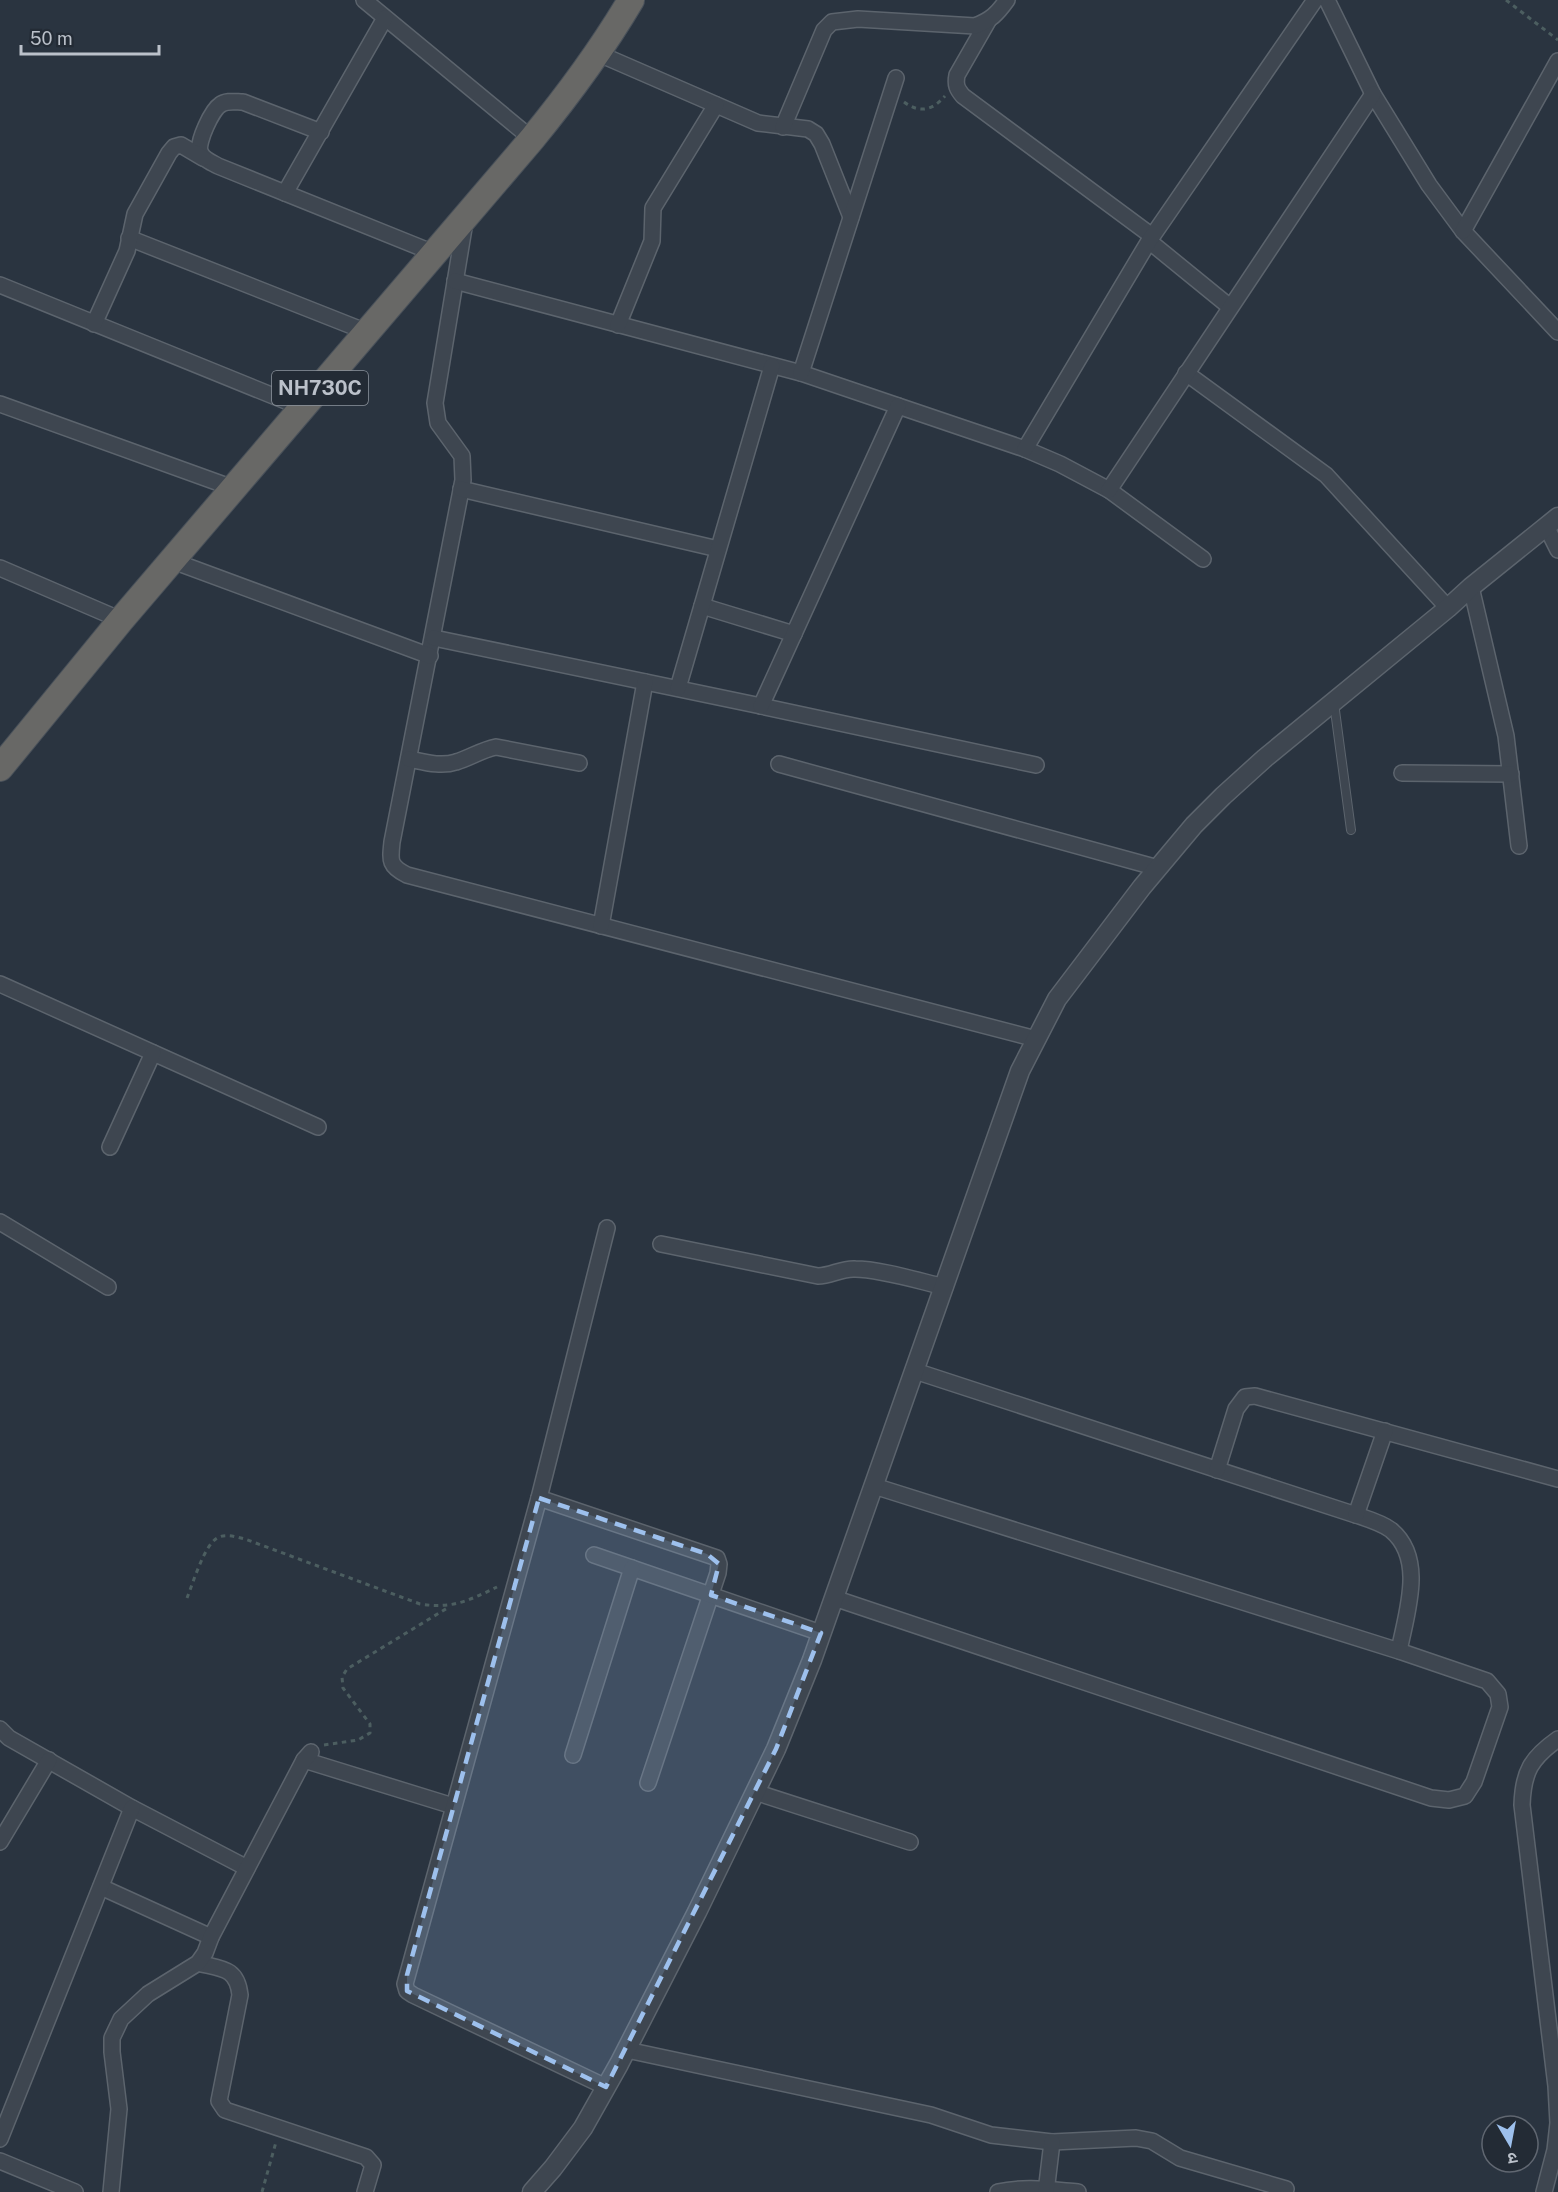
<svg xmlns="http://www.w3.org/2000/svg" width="1558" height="2192" font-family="'Public Sans','Noto Sans Devanagari',sans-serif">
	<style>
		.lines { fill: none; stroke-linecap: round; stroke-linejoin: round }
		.service-casing { stroke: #5c646d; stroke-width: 10 }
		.minor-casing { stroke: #5c646d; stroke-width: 18 }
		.tertiary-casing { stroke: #5c646d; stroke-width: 21 }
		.trunk-casing { stroke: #49515a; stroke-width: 28 }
		.path { stroke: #4c5e60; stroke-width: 3; stroke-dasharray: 4.5 4.5; stroke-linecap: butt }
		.service { stroke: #3e4650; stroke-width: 8 }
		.minor { stroke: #3e4650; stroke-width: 15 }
		.tertiary { stroke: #3e4650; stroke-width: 18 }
		.trunk { stroke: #686866; stroke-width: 26 }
		.marked { fill: #9dc0ed; fill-opacity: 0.2; stroke: #9dc0ed; stroke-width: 4.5; stroke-dasharray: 12 8; stroke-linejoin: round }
		.labels { text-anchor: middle; stroke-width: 5; stroke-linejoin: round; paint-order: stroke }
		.shield { fill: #232b35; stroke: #8d949d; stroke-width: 1.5 }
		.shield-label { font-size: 20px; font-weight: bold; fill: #bbc1ca }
	</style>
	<rect width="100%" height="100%" fill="#2a3440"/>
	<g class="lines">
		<!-- service casing -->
		<g class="service-casing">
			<polyline id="service" points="1334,703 1351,830"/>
		</g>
		<!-- minor casing -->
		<g class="minor-casing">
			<g id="minor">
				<polyline points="364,0 532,139"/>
				<polyline points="1327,0 1373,94 1429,185 1463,231 1558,332"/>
				<path d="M988,21L957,75C955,85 957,89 963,96L1152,236"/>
				<polyline points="597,53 758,123 808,129 816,134 822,144 851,217"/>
				<path d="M783,127L824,30L832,22L858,19L975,26C991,20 997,14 1007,0"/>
				<path d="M321,132L243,102C236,102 226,100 220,105C212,110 197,142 200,151C202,159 211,162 218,166L434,253"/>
				<polyline points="285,193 385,18"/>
				<path d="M465,222L435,403L438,423L462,456L463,480L392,842C390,861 389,866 407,875L1036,1039"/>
				<polyline points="1463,231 1558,61"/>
				<polyline points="129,238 367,332"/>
				<polyline points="1149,241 1230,307"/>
				<polyline points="455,281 801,373 1025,449 1060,464 1109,490 1203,559"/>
				<polyline points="0,285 303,408"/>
				<polyline points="94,324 127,251 135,214 169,153 174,147 181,145 203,158"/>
				<polyline points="618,325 652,241 653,208 716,105"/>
				<polyline points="801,373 896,78"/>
				<polyline points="1186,373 1326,475 1448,608"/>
				<polyline points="0,404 233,488"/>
				<polyline points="1025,449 1149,241 1315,0"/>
				<polyline points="461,489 718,549"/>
				<polyline points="1109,490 1373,94"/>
				<polyline points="1546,526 1558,550"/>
				<polyline points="173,561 430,656"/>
				<polyline points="0,568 121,620"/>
				<polyline points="1471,587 1506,736 1519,846"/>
				<polyline points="702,606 794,634"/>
				<polyline points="434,638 761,706 1036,765"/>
				<polyline points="678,688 772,366"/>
				<polyline points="761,706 898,406"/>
				<path d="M409,759C424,762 441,767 456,762C470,758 481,750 496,747L579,763"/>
				<polyline points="779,764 1158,868"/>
				<polyline points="1402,773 1511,774"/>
				<polyline points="601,926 645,682"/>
				<polyline points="0,984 318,1127"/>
				<polyline points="110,1147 153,1053"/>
				<polyline points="0,1222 108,1287"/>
				<path d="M661,1244L818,1276C831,1276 842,1268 855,1269C880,1269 919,1281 945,1287"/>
				<path d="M915,1371L1356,1515C1368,1519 1382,1523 1391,1530C1426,1559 1406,1614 1399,1651"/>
				<polyline points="1217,1470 1236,1409 1245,1397 1255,1396 1558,1479"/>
				<polyline points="539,1498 717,1558 719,1564 718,1573 648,1783"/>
				<polyline points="1356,1515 1385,1431"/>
				<polyline points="594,1555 821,1633"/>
				<polyline points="834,1598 1431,1798 1449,1800 1465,1796 1474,1782 1500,1707 1498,1694 1487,1681 1399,1651 874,1486"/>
				<polyline points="0,1729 9,1738 132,1808 247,1868"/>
				<polyline points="573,1755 632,1568"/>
				<polyline points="304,1760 453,1806"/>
				<polyline points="755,1792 910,1842"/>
				<polyline points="0,1842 49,1760"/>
				<polyline points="101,1887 211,1937"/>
				<path d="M198,1963C221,1969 237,1967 240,1995L219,2101L225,2110L366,2157L373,2165L365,2192"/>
				<polyline points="627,2050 931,2115 991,2135 1052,2142 1136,2138 1152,2141 1180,2158 1286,2189"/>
				<polyline points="606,2087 413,1995 407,1991 405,1984 539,1498 607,1228"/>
				<polyline points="0,2139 132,1808"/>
				<polyline points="0,2161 75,2192"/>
				<polyline points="111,2192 119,2109 112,2052 112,2038 121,2019 148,1994 198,1963 205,1953 211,1937 304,1760 311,1752"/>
				<path d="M998,2192C1023,2186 1052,2190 1078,2192"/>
				<polyline points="1046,2192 1052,2142"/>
				<path d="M1544,2192L1555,2150L1558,2123L1556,2086L1522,1805C1523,1772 1531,1758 1558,1739"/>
			</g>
		</g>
		<!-- tertiary casing -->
		<g class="tertiary-casing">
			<polyline id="tertiary" points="532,2192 553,2168 583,2128 619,2064 697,1912 776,1749 812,1660 1020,1071 1057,999 1142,887 1194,825 1223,796 1265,758 1448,608 1471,587 1558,517"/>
		</g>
		<!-- trunk casing -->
		<g class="trunk-casing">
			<path id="trunk" d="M0,768L121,620L532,139C568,95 602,49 631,0"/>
		</g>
		<!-- path -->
		<g class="path">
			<polyline points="1506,0 1558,40"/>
			<path d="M904,102C920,114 933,110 945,96"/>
			<path d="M187,1598C193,1583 204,1546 217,1538C226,1533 236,1537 245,1539L420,1604C452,1609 468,1601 497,1587"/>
			<polyline points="324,1745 358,1740 370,1733 370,1724 343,1688 342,1677 347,1669 449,1607"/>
			<polyline points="262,2192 276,2142"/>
		</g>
		<!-- service -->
		<use href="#service" class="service"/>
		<!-- minor -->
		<use href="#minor" class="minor"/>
		<!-- tertiary -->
		<use href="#tertiary" class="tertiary"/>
		<!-- trunk -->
		<use href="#trunk" class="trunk"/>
	</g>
	<!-- marked area -->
	<path class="marked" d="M539,1498L707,1554L719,1564L711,1595L821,1633L776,1749L606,2087L407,1991V1975Z"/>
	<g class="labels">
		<!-- shield labels -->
		<rect class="shield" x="272" y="371" width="96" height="34" rx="4.5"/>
		<g class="shield-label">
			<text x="320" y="395">NH730C</text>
		</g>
	</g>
	<!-- north arrow -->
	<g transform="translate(1510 2144) rotate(170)"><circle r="28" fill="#232b35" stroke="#606771" stroke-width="1.5"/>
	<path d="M0-4.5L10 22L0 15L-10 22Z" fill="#9dc0ed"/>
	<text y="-9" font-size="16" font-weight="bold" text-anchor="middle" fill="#bbc1ca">उ</text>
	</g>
	<!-- scale -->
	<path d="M21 45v9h138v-9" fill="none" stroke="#bbc1ca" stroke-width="3"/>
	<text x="30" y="45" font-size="18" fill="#bbc1ca" stroke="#232b35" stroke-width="4.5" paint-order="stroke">50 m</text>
</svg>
